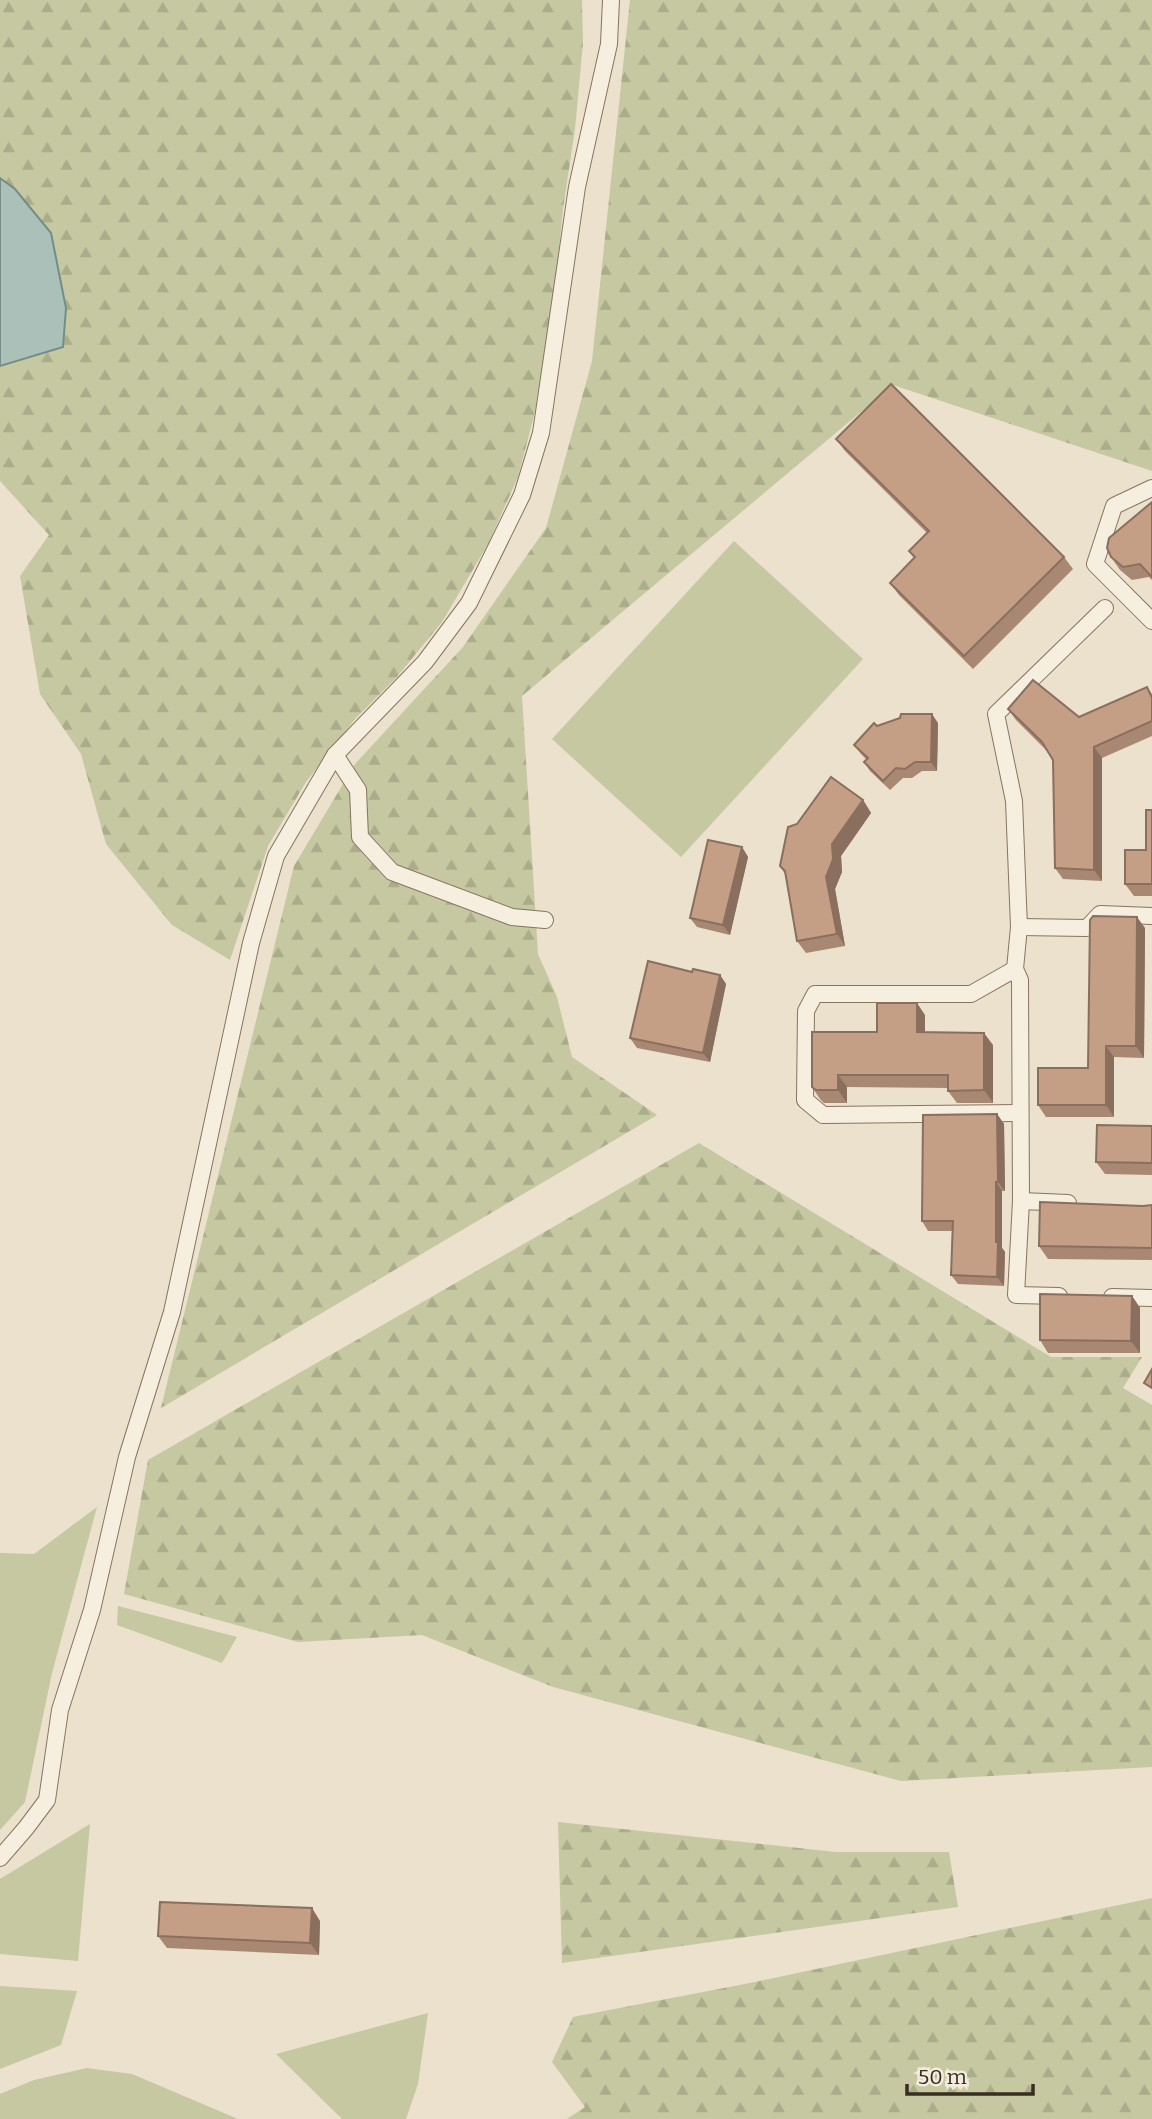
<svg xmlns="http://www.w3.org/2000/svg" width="1152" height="2119" font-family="Bitter,serif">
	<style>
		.grass { fill: #c5c8a1 }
		.forest { fill: url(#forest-firs) }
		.water { fill: #acc0ba; stroke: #738e87; stroke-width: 2 }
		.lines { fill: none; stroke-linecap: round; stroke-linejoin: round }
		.street-casing { stroke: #877461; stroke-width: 18 }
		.street { stroke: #f6eedf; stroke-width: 16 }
		.wall { fill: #a98873 }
		.shaded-wall { fill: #8a6f5e }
		.building { fill: #c59e86; stroke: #8a6f5e; stroke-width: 2 }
	</style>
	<defs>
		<pattern id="forest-firs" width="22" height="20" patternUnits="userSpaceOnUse" patternTransform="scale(1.75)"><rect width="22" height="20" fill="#c5c8a1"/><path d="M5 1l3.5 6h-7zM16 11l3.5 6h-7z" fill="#aaac8a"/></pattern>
	</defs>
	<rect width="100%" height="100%" fill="#ebe1cc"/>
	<!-- grass -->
	<g class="grass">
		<polygon points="734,541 863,659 681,857 552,739"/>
		<polygon points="97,1507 52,1673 25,1802 0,1830 0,1553 34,1554"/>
		<polygon points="118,1606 237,1637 222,1663 117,1625"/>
		<polygon points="90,1824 78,1961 0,1954 0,1879"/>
		<polygon points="0,1986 77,1991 61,2045 0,2069"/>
		<polygon points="428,2013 418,2084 406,2119 342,2119 276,2054"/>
		<polygon points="87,2068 132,2074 238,2119 0,2119 0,2094 34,2080"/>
	</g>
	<!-- forest -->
	<g class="forest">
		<polygon points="0,0 582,0 583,43 575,129 563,209 555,289 536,408 518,477 488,544 442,622 396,678 355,719 306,782 268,846 230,960 172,925 106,844 81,754 40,694 20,576 49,535 0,481 0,366 63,347 15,189 0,177"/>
		<polygon points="630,0 1152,0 1152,471 893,385 522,696 538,954 557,997 572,1057 657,1115 161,1408 294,866 355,764 463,647 546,528 592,361"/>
		<polygon points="699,1143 1051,1357 1142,1357 1123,1388 1152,1405 1152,1767 901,1781 553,1687 422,1635 298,1642 124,1594 148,1460"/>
		<polygon points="558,1822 836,1852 949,1852 958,1907 562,1963"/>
		<polygon points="1152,1898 1152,2119 567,2119 585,2107 552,2062 573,2017 750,1983"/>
	</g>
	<!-- water -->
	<polygon class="water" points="0,178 15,189 51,233 66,308 63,347 0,366"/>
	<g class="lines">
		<!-- street casing -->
		<g class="street-casing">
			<g id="street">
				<polyline points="1152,488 1114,506 1095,564 1152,621"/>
				<polyline points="335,755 358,790 360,837 392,872 512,917 545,920"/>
				<polyline points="1019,927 1087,928 1100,914 1152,916"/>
				<polyline points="1015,969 971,994 815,994 806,1011 805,1100 823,1115 1020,1113"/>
				<polyline points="1021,1201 1068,1203"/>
				<polyline points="1059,1296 1016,1295 1021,1201 1020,980 1015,969 1019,927 1014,801 996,714 1105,608"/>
				<polyline points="1112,1297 1152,1298"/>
				<polyline points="0,1858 26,1828 47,1800 60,1710 92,1610 127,1457 172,1312 251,943 276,856 335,755 425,662 469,603 522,495 541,433 577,187 609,44 611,0"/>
			</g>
		</g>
		<!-- street -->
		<use href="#street" class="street"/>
	</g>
	<!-- wall -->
	<g class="wall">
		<polygon points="836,439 1064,557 1073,569 973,669 899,595 890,583 914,558 909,551 927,533 845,451"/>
		<polygon points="1152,502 1152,580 1149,577 1132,580 1120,570 1111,557"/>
		<polygon points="1147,687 1152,694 1152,736 1102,758 1102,881 1063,879 1055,868 1053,760 1048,752 1016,720 1008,709 1079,717"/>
		<polygon points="938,723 937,771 922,771 912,778 903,778 890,790 870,771 864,762 867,760 861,754 854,745 877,726"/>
		<polygon points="863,800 871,813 841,856 842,872 835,889 845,946 806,953 797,941 785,874 780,866 797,824"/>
		<polygon points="1152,810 1152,896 1134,896 1125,884 1146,850"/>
		<polygon points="742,847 748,857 730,935 697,927 690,918"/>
		<polygon points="1145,928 1144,1058 1114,1057 1114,1117 1046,1117 1038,1105 1088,1068"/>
		<polygon points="692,972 720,975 726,984 710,1062 637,1048 630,1038"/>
		<polygon points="925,1015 925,1032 993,1045 993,1103 957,1103 948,1091 948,1088 847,1087 847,1103 824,1103 820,1099 812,1087 877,1032"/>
		<polygon points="997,1114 1004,1124 1005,1191 1002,1191 1002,1248 1005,1252 1004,1286 958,1284 951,1275 952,1231 928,1231 922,1221"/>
		<polygon points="1152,1126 1152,1175 1105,1174 1096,1162"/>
		<polygon points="1152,1205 1152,1260 1048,1259 1039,1246 1143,1206"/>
		<polygon points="1132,1296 1140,1308 1140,1353 1048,1353 1040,1340"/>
		<polygon points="320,1921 319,1955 167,1948 158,1936"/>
	</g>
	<!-- shaded-wall -->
	<g class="shaded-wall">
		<polygon points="932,714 938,723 937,771 931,762"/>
		<polygon points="1094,747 1102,758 1102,881 1094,870"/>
		<polygon points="863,800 871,813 841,856 842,872 835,889 845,946 837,934 826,877 832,844"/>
		<polygon points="742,847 748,857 730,935 723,925"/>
		<polygon points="1137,917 1145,928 1144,1058 1136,1046"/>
		<polygon points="720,975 726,984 710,1062 703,1053"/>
		<polygon points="917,1003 925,1015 925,1045 917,1032"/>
		<polygon points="984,1033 993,1045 993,1103 984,1090"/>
		<polygon points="1106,1046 1114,1057 1114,1117 1106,1105"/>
		<polygon points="838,1075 847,1087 847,1103 838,1090"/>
		<polygon points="997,1114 1004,1124 1005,1191 998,1182"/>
		<polygon points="996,1182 1002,1191 1002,1248 1005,1252 1004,1286 997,1277 996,1242"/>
		<polygon points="1132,1296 1140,1308 1140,1353 1131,1341"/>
		<polygon points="312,1908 320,1921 319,1955 310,1943"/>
	</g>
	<!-- building -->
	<g class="building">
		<polygon points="891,384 1064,557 964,656 890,583 915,557 909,551 929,531 836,439"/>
		<polygon points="1152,502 1152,577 1140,564 1123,567 1111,557 1107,548 1109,538"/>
		<polygon points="1033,680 1079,717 1147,687 1152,698 1152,721 1094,747 1094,870 1055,868 1053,760 1042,742 1008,709"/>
		<polygon points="901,714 932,714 931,762 915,762 905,769 896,768 883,781 864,762 868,758 854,745 874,723 877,726 900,718"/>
		<polygon points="831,777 863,800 832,844 833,859 826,877 837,934 797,941 785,871 780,866 788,827 797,824"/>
		<polygon points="1146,810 1152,810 1152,884 1125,884 1125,850 1146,850"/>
		<polygon points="708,840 742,847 723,925 690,918"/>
		<polygon points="1093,916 1137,917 1136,1046 1106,1046 1106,1105 1038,1105 1038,1068 1088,1068 1090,920"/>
		<polygon points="648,961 692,972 693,969 720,975 703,1053 630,1038"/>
		<polygon points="877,1003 917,1003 917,1032 984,1033 984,1090 948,1091 948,1075 838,1075 838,1090 816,1090 812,1087 812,1032 877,1032"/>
		<polygon points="997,1114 998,1182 996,1182 996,1242 998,1242 997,1277 951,1275 953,1221 922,1221 923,1115"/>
		<polygon points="1097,1125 1152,1126 1152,1163 1096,1162"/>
		<polygon points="1040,1202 1143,1206 1152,1205 1152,1248 1039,1246"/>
		<polygon points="1040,1294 1132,1296 1131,1341 1040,1340"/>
		<polygon points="1152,1369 1152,1388 1144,1383"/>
		<polygon points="160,1902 312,1908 310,1943 158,1936"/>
	</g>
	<!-- scale -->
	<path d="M907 2084v10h126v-10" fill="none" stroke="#392d23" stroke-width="3.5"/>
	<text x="918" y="2084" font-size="21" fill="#392d23" stroke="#f3ebdb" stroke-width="5" paint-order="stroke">50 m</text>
</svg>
